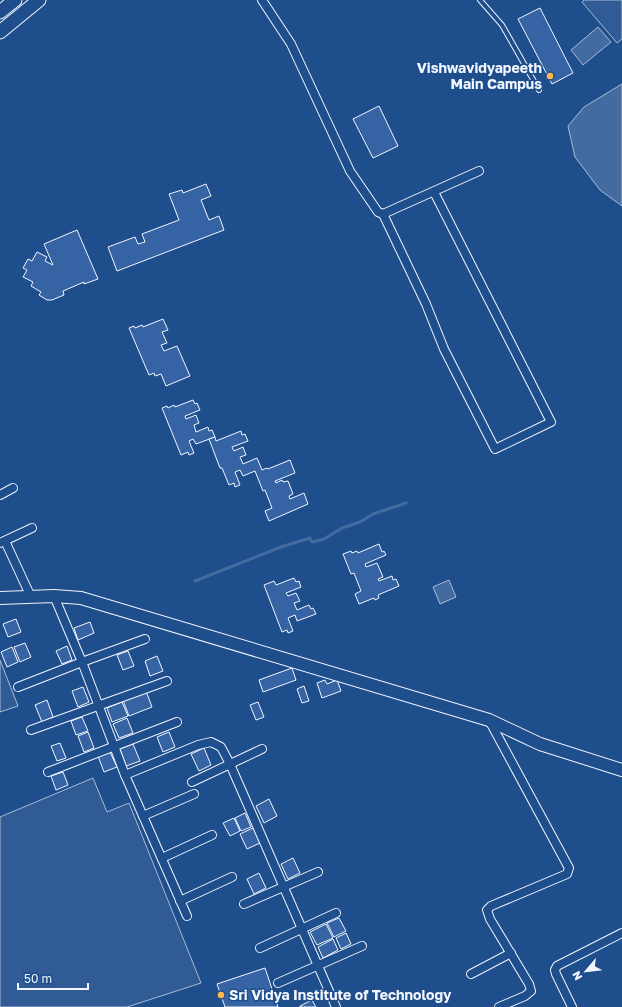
<svg xmlns="http://www.w3.org/2000/svg" width="622" height="1007" font-family="'Golos Text',sans-serif">
	<style>
		.built { fill: #305b95; stroke: #a8bbd7 }
		.water { fill: #446ba0; stroke: #a8bbd7 }
		.lines { fill: none; stroke-linecap: round; stroke-linejoin: round }
		.stream { stroke: #446ba0; stroke-width: 3 }
		.building { fill: #3563a3; stroke: #f2f6ff }
		.lane-casing { stroke: #f2f6ff; stroke-width: 6 }
		.street-casing { stroke: #f2f6ff; stroke-width: 10 }
		.secondary-casing { stroke: #f2f6ff; stroke-width: 14 }
		.primary-casing { stroke: #f2f6ff; stroke-width: 15 }
		.lane { stroke: #1f4e8c; stroke-width: 4 }
		.street { stroke: #1f4e8c; stroke-width: 8 }
		.secondary { stroke: #1f4e8c; stroke-width: 12 }
		.primary { stroke: #1f4e8c; stroke-width: 13 }
		.poi-dot { fill: #ffb74d; stroke: #1f4e8c; stroke-width: 1.5 }
		.labels { text-anchor: middle; stroke-width: 3; stroke-linejoin: round; paint-order: stroke }
		.poi-label { font-size: 14px; font-weight: bold; fill: #f2f6ff; stroke: #1f4e8c; text-anchor: end }
	</style>
	<rect width="100%" height="100%" fill="#1f4e8c"/>
	<!-- built -->
	<g class="built">
		<polygon points="584,0 622,0 622,39 617,43 582,2"/>
		<polygon points="0,660 18,706 0,712"/>
		<polygon points="93,778 107,812 129,803 201,983 127,1007 0,1007 0,817"/>
	</g>
	<!-- water -->
	<g class="water">
		<polygon points="598,27 611,42 583,65 571,50"/>
		<polygon points="622,84 622,206 600,190 575,157 568,126 584,107"/>
		<polygon points="449,580 456,597 440,604 433,587"/>
	</g>
	<g class="lines">
		<!-- stream -->
		<polyline class="stream" points="195,581 281,547 310,538 312,542 324,539 342,528 360,522 373,514 406,503"/>
	</g>
	<!-- building -->
	<g class="building">
		<polygon points="540,8 573,73 552,84 518,19"/>
		<polygon points="379,106 398,146 373,158 353,119"/>
		<polygon points="206,184 211,196 201,200 209,220 219,216 224,230 117,271 108,247 135,237 138,244 145,242 142,234 179,220 169,194 182,190 183,193"/>
		<polygon points="77,230 98,279 84,284 84,282 63,291 64,295 52,300 47,300 39,295 41,292 31,286 33,282 23,277 27,270 23,268 28,259 32,261 37,252 47,257 45,261 53,265 44,244"/>
		<polygon points="163,319 168,330 162,332 167,343 161,345 164,351 177,346 190,376 166,386 161,374 155,376 154,373 149,375 129,328 134,326 135,328 142,325 143,327"/>
		<polygon points="193,400 195,404 197,403 200,410 185,416 186,419 196,415 199,423 194,425 196,432 208,427 209,431 212,430 215,437 196,444 193,439 189,441 194,453 189,455 188,452 181,455 162,408 167,406 168,408 174,405 175,407"/>
		<polygon points="241,431 242,435 245,434 248,441 232,447 234,451 243,447 246,455 240,457 243,464 257,458 262,470 267,468 268,469 290,460 295,473 275,481 276,483 282,480 283,482 288,481 293,494 289,496 290,499 304,493 308,504 269,521 265,511 272,508 265,490 263,491 255,471 243,476 240,470 235,472 240,485 235,487 234,483 229,485 222,468 220,468 209,439 215,437 216,441"/>
		<polygon points="379,544 382,552 384,551 386,555 365,564 366,567 377,563 383,577 378,579 379,581 392,576 393,580 396,579 399,586 378,595 379,598 375,600 374,598 359,604 355,594 361,591 354,573 351,574 343,554 351,551 352,553 357,551 358,553"/>
		<polygon points="294,578 296,582 299,581 301,587 286,593 288,596 296,593 300,601 294,603 297,610 309,605 311,609 313,608 316,614 297,621 295,615 288,618 293,631 288,633 287,630 282,632 264,585 274,581 276,585"/>
		<polygon points="16,619 21,632 8,637 3,624"/>
		<polygon points="90,622 94,633 78,640 74,628"/>
		<polygon points="25,643 31,657 20,662 14,647"/>
		<polygon points="67,646 72,660 62,664 56,651"/>
		<polygon points="12,647 18,662 7,667 1,652"/>
		<polygon points="128,651 134,666 123,670 117,655"/>
		<polygon points="157,656 163,671 150,676 145,661"/>
		<polygon points="292,668 296,680 263,692 259,680"/>
		<polygon points="325,680 327,684 337,680 341,691 322,698 317,683"/>
		<polygon points="304,686 309,701 302,703 297,689"/>
		<polygon points="83,687 89,702 78,707 72,691"/>
		<polygon points="146,691 152,707 129,716 123,700"/>
		<polygon points="47,700 53,717 42,722 35,705"/>
		<polygon points="122,702 128,716 112,722 107,708"/>
		<polygon points="258,702 264,717 256,720 250,705"/>
		<polygon points="82,717 88,731 76,735 71,721"/>
		<polygon points="127,718 133,733 119,738 113,724"/>
		<polygon points="88,732 94,748 84,752 78,736"/>
		<polygon points="169,732 175,747 163,752 157,737"/>
		<polygon points="60,743 66,758 57,761 51,746"/>
		<polygon points="133,744 140,761 126,766 120,749"/>
		<polygon points="204,748 211,765 199,771 191,754"/>
		<polygon points="110,752 117,767 104,772 98,756"/>
		<polygon points="63,772 68,785 56,790 51,776"/>
		<polygon points="269,799 277,816 264,823 256,806"/>
		<polygon points="245,813 251,827 241,831 235,818"/>
		<polygon points="234,818 240,831 230,836 223,823"/>
		<polygon points="253,828 260,843 247,849 240,834"/>
		<polygon points="293,858 300,873 288,879 281,864"/>
		<polygon points="259,873 266,888 254,894 247,879"/>
		<polygon points="339,918 346,931 334,937 327,923"/>
		<polygon points="326,924 333,938 317,945 310,932"/>
		<polygon points="346,933 351,944 341,949 336,938"/>
		<polygon points="333,939 338,950 323,958 318,947"/>
		<polygon points="265,968 278,1007 225,1007 217,984"/>
		<polygon points="312,1000 316,1007 300,1007 300,1006"/>
	</g>
	<g class="lines">
		<!-- lane casing -->
		<g class="lane-casing">
			<polyline id="lane" points="480,0 502,25 539,90"/>
		</g>
		<!-- street casing -->
		<g class="street-casing">
			<g id="street">
				<polyline points="262,0 291,44 350,171 378,212 383,214 426,304 444,349 495,449 551,422 434,192"/>
				<polyline points="383,214 479,171"/>
				<polyline points="0,495 13,488"/>
				<polyline points="5,541 31,597"/>
				<polyline points="0,543 32,528"/>
				<polyline points="54,596 82,662 145,639"/>
				<polyline points="18,687 82,662 125,775 198,745 211,742 221,747 230,764 336,1007"/>
				<polyline points="489,720 569,868 567,874 491,906 487,910 490,919 529,984 531,991 525,996 499,1007"/>
				<polyline points="31,730 167,681"/>
				<polyline points="48,772 177,722"/>
				<polyline points="125,775 187,916"/>
				<polyline points="192,782 262,749"/>
				<polyline points="143,816 194,794"/>
				<polyline points="162,858 212,835"/>
				<polyline points="180,901 232,877"/>
				<polyline points="244,904 318,872"/>
				<polyline points="260,948 336,913"/>
				<polyline points="471,974 511,953"/>
				<polyline points="278,983 362,946"/>
				<polyline points="572,1007 556,974 555,970 557,966 622,933"/>
			</g>
		</g>
		<!-- secondary casing -->
		<g class="secondary-casing">
			<polyline id="secondary" points="0,598 54,596 81,598 489,720 540,744 622,770"/>
		</g>
		<!-- primary casing -->
		<g class="primary-casing">
			<g id="primary">
				<polyline points="0,12 15,0"/>
				<polyline points="0,32 39,0"/>
			</g>
		</g>
		<!-- lane -->
		<use href="#lane" class="lane"/>
		<!-- street -->
		<use href="#street" class="street"/>
		<!-- secondary -->
		<use href="#secondary" class="secondary"/>
		<!-- primary -->
		<use href="#primary" class="primary"/>
	</g>
	<!-- markers -->
	<g class="poi-dot">
		<circle cx="550" cy="76" r="4"/>
		<circle cx="221" cy="995" r="4"/>
	</g>
	<g class="labels">
		<!-- poi labels -->
		<g class="poi-label">
			<text x="542" y="73">Vishwavidyapeeth<tspan x="542" dy="16">Main Campus</tspan></text>
			<text x="229" y="1000" text-anchor="start">Sri Vidya Institute of Technology</text>
		</g>
	</g>
	<!-- north arrow -->
	<g transform="translate(586 971) rotate(242)" stroke="#1f4e8c" stroke-width="3" paint-order="stroke">
	<path d="M0-3L7 15L0 10L-7 15Z" fill="#f2f6ff"/>
	<text y="-6" font-size="11" font-weight="bold" text-anchor="middle" fill="#f2f6ff">N</text>
	</g>
	<!-- scale -->
	<path d="M18 983v6h70v-6" fill="none" stroke="#f2f6ff" stroke-width="2"/>
	<text x="24" y="983" font-size="12" fill="#f2f6ff" stroke="#1f4e8c" stroke-width="3" paint-order="stroke">50 m</text>
</svg>
